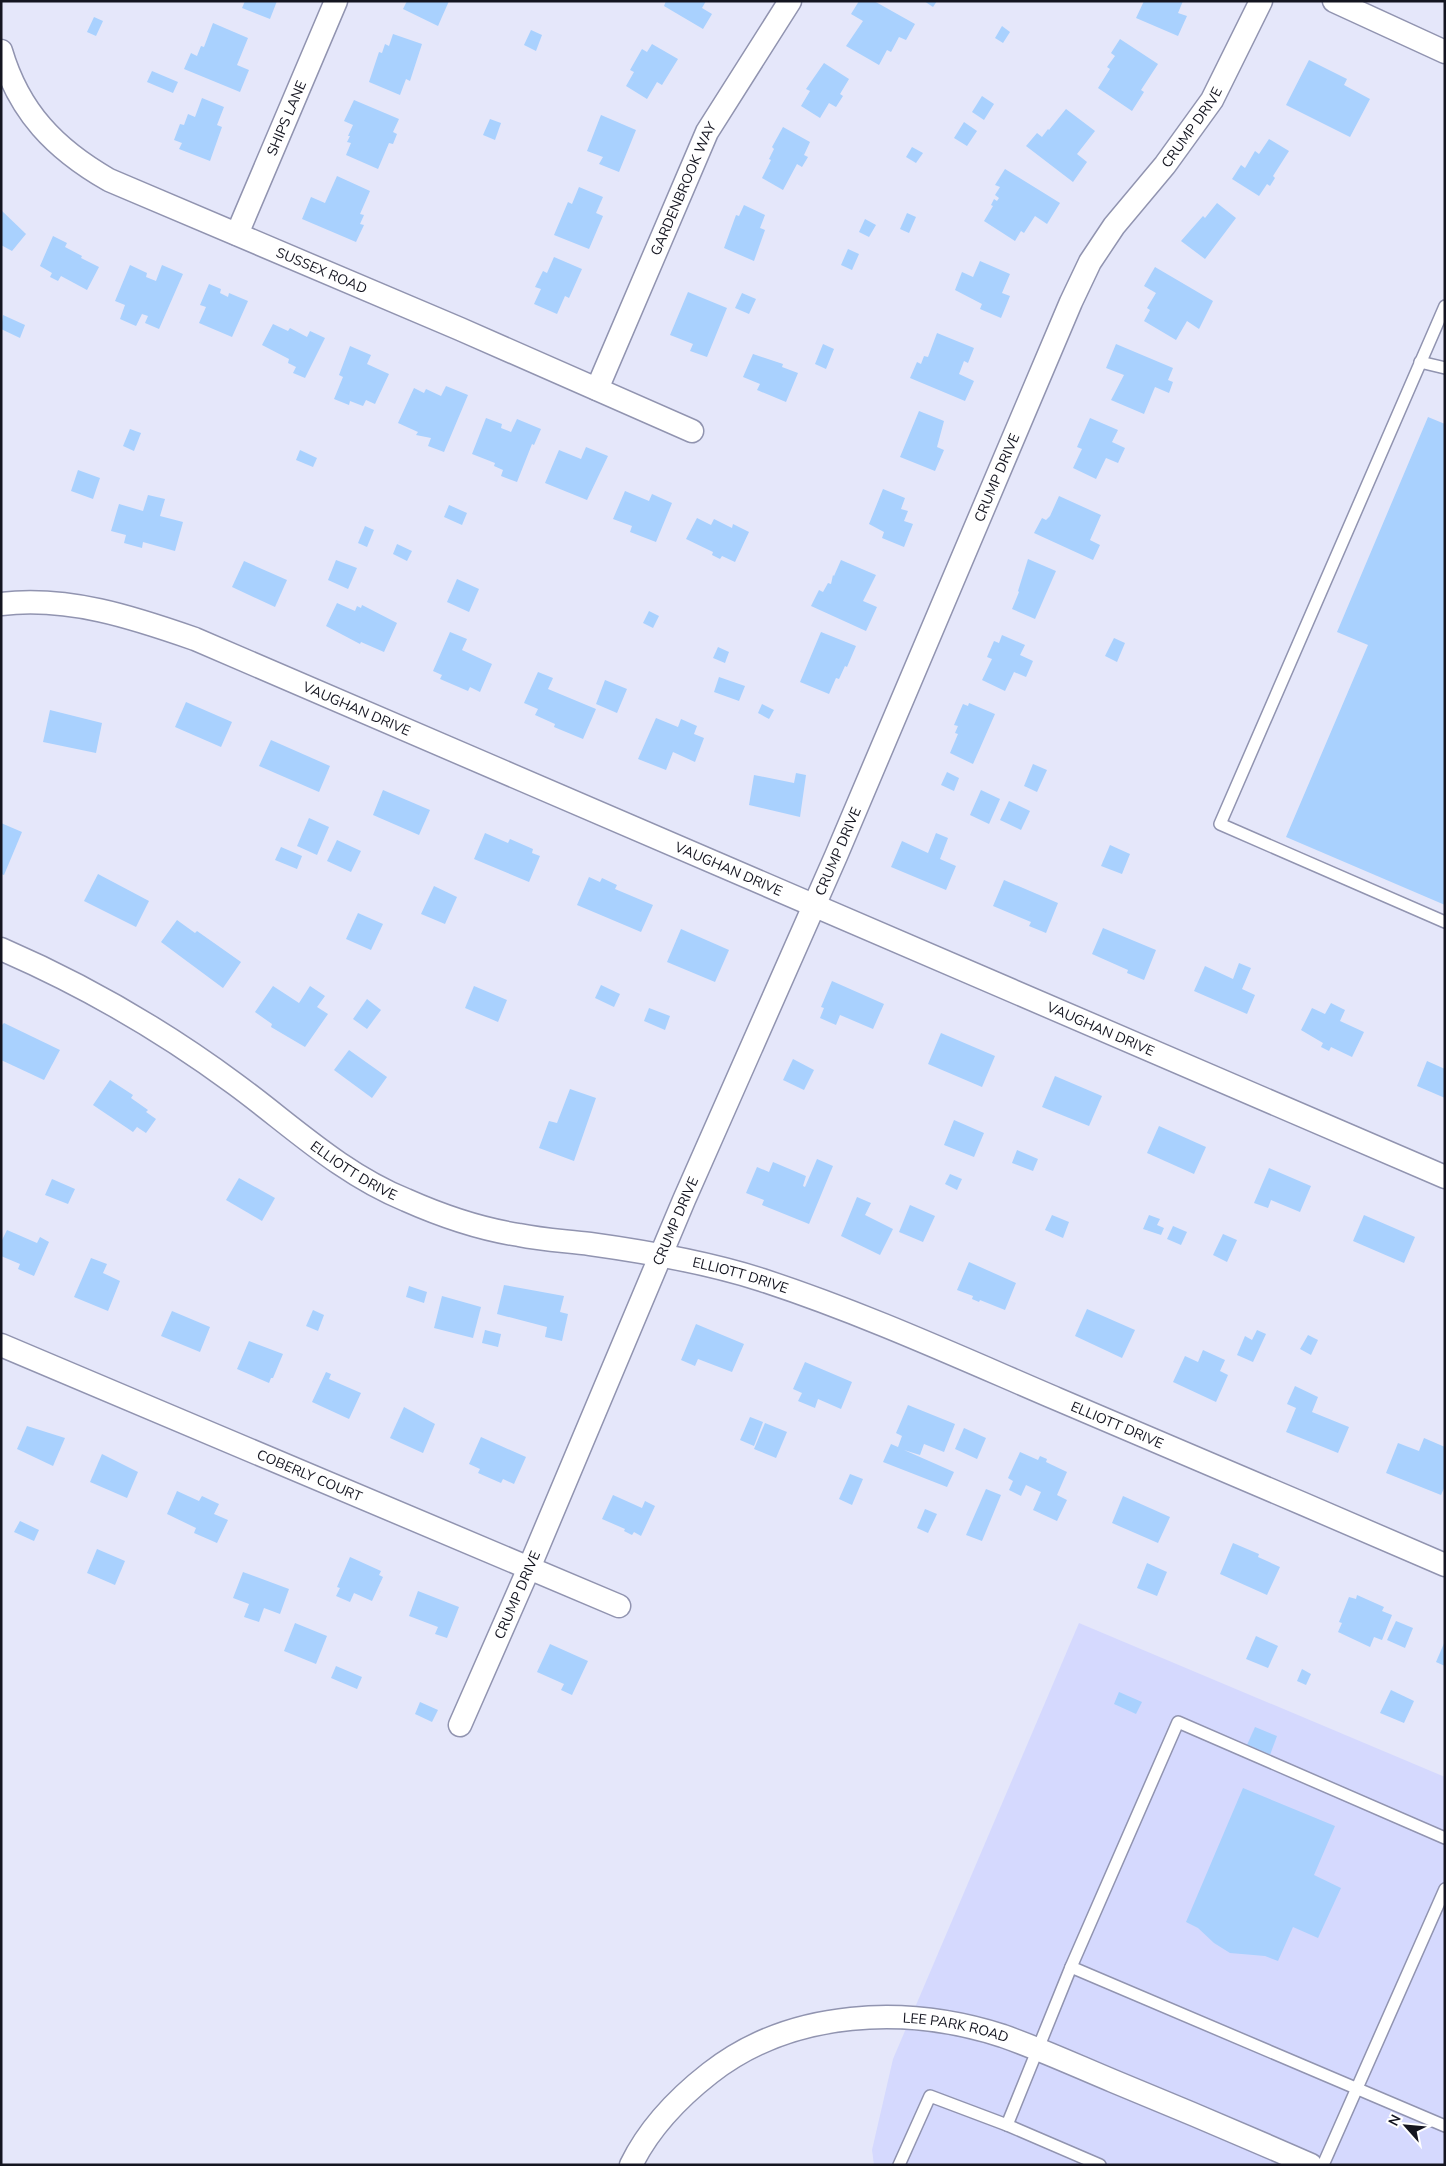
<svg xmlns="http://www.w3.org/2000/svg" width="1446" height="2166" font-family="'Nunito Sans',sans-serif">
	<style>
		.built { fill: #d5d9fe }
		.building { fill: #a9d1fe }
		.lines { fill: none; stroke-linecap: round; stroke-linejoin: round }
		.service-casing { stroke: #9194b0; stroke-width: 14 }
		.minor-casing { stroke: #9194b0; stroke-width: 25 }
		.service { stroke: #fff; stroke-width: 11 }
		.minor { stroke: #fff; stroke-width: 22 }
		.labels { text-anchor: middle; stroke-width: 5; stroke-linejoin: round; paint-order: stroke }
		.street-label { font-size: 14px; fill: #141520; stroke: #fff }
	</style>
	<rect width="100%" height="100%" fill="#e5e7fa"/>
	<!-- built -->
	<polygon class="built" points="1079,1623 1445,1777 1445,2165 874,2165 872,2150 893,2059"/>
	<!-- building -->
	<g class="building">
		<polygon points="245,1 277,1 270,19 242,8"/>
		<polygon points="407,1 449,1 438,26 403,9"/>
		<polygon points="666,1 706,1 702,8 712,14 703,29 664,6"/>
		<polygon points="859,1 874,1 915,24 906,40 899,37 891,52 887,50 879,65 846,46 863,21 851,14"/>
		<polygon points="924,1 937,1 933,7"/>
		<polygon points="1144,1 1183,1 1178,13 1187,16 1178,36 1136,18"/>
		<polygon points="94,17 103,21 96,36 87,32"/>
		<polygon points="213,23 248,38 237,65 249,70 240,92 184,69 191,53 197,56 201,46 204,47"/>
		<polygon points="1002,26 1010,32 1003,43 995,38"/>
		<polygon points="531,30 542,35 536,51 524,45"/>
		<polygon points="393,34 422,44 410,81 406,79 400,95 369,82 379,52 382,53 385,44 389,46"/>
		<polygon points="1120,39 1158,64 1141,90 1144,92 1132,111 1098,88 1110,69 1107,67 1115,56 1111,53"/>
		<polygon points="652,44 678,59 662,85 657,82 647,99 626,86 634,72 630,70 642,49 647,52"/>
		<polygon points="1309,60 1347,79 1344,85 1370,99 1350,137 1286,105"/>
		<polygon points="824,63 849,79 840,94 843,96 836,107 829,103 820,118 801,106 810,91 806,89"/>
		<polygon points="152,71 178,82 173,93 147,82"/>
		<polygon points="982,96 994,104 984,120 972,112"/>
		<polygon points="202,98 224,107 217,125 222,127 210,161 179,149 182,143 174,140 180,124 184,125 188,114 195,117"/>
		<polygon points="354,100 399,119 393,132 397,134 393,144 389,143 378,169 346,155 351,143 347,142 350,136 348,136 353,125 344,121"/>
		<polygon points="1066,109 1095,131 1077,154 1087,162 1073,182 1026,146 1037,133 1042,137 1048,129 1049,130"/>
		<polygon points="601,115 636,130 619,172 599,164 603,157 587,151"/>
		<polygon points="490,119 501,123 495,140 483,135"/>
		<polygon points="964,122 977,131 967,146 954,138"/>
		<polygon points="783,127 810,142 804,155 808,157 802,167 797,164 783,190 762,178 771,160 769,159 774,149 772,147"/>
		<polygon points="1269,139 1289,151 1273,176 1275,178 1270,186 1267,184 1259,196 1232,179 1241,165 1245,168 1255,151 1259,154"/>
		<polygon points="912,147 923,153 916,163 906,157"/>
		<polygon points="1005,169 1060,203 1047,224 1035,216 1024,233 1021,231 1015,241 984,221 993,206 991,205 994,199 997,201 999,198 995,195 1000,187 995,185"/>
		<polygon points="337,176 370,191 360,214 364,215 360,224 364,225 356,242 302,219 311,197 325,203"/>
		<polygon points="579,187 603,197 596,213 603,216 589,249 554,235 568,202 572,204"/>
		<polygon points="1217,203 1236,218 1205,259 1181,241 1203,216 1205,218"/>
		<polygon points="744,205 765,215 760,228 765,230 754,261 724,248 736,215 739,216"/>
		<polygon points="1,210 26,234 12,251 1,245"/>
		<polygon points="907,213 916,217 909,233 900,229"/>
		<polygon points="865,219 876,225 869,237 859,232"/>
		<polygon points="53,236 67,243 65,247 82,256 81,258 99,267 87,290 61,276 58,281 50,277 52,273 40,266"/>
		<polygon points="848,249 859,254 852,270 841,265"/>
		<polygon points="554,257 582,269 569,298 565,296 557,314 534,304 541,289 535,287 543,271 547,273"/>
		<polygon points="980,261 1010,274 1002,293 1010,296 1001,318 980,309 982,304 955,290 962,272 973,277"/>
		<polygon points="130,265 147,273 146,277 156,281 162,265 183,274 159,329 145,323 148,316 142,314 136,326 120,319 125,305 115,301"/>
		<polygon points="1155,267 1213,301 1199,329 1187,321 1176,340 1144,321 1150,310 1147,308 1156,293 1144,286"/>
		<polygon points="209,284 221,289 220,293 228,297 229,293 248,301 232,337 199,323 206,307 200,305"/>
		<polygon points="688,292 727,308 707,357 690,351 693,344 670,335"/>
		<polygon points="742,293 756,299 749,314 735,308"/>
		<polygon points="3,315 25,325 20,338 1,329"/>
		<polygon points="273,324 288,331 290,328 307,337 310,331 325,338 305,378 293,373 296,367 288,363 289,359 262,345"/>
		<polygon points="937,333 974,348 968,363 964,361 959,374 974,381 965,401 910,378 917,362 921,364 924,356 928,357"/>
		<polygon points="823,344 834,349 826,369 815,364"/>
		<polygon points="1116,344 1173,368 1168,380 1173,382 1169,393 1155,387 1144,414 1111,400 1124,375 1106,368"/>
		<polygon points="350,346 371,355 367,364 389,374 375,404 366,400 363,406 350,401 349,405 334,399 343,377 339,375"/>
		<polygon points="753,354 783,364 782,367 798,373 786,402 757,390 760,384 743,377"/>
		<polygon points="446,386 468,395 444,452 428,446 431,438 416,435 418,432 398,423 414,388 424,393 426,389 441,396"/>
		<polygon points="919,411 944,421 937,447 944,450 935,471 900,457"/>
		<polygon points="1428,417 1445,424 1445,905 1286,837 1368,645 1337,632"/>
		<polygon points="486,418 502,424 501,428 511,432 517,419 541,429 534,445 532,444 517,482 501,476 503,470 494,466 495,463 472,454"/>
		<polygon points="1090,418 1118,430 1112,442 1125,448 1118,463 1106,458 1096,479 1073,468 1082,449 1077,447"/>
		<polygon points="130,429 141,433 134,451 123,446"/>
		<polygon points="586,447 608,456 587,500 545,483 559,450 581,459"/>
		<polygon points="300,450 317,458 313,467 296,460"/>
		<polygon points="78,470 100,478 93,499 71,491"/>
		<polygon points="883,489 905,498 901,509 908,511 904,521 913,524 904,547 882,538 884,532 869,524"/>
		<polygon points="625,491 649,501 652,494 672,503 656,542 630,532 632,526 613,519"/>
		<polygon points="148,495 165,499 160,516 183,522 175,551 143,542 142,548 124,543 126,535 111,531 119,504 143,511"/>
		<polygon points="1059,496 1101,515 1090,540 1100,545 1093,560 1034,533 1042,518 1046,520 1050,516"/>
		<polygon points="449,505 467,513 462,525 444,517"/>
		<polygon points="697,518 711,525 714,519 732,528 733,524 749,532 735,562 722,556 720,559 712,555 713,552 686,539"/>
		<polygon points="365,526 374,530 367,547 358,543"/>
		<polygon points="397,544 412,551 407,561 393,554"/>
		<polygon points="1028,559 1056,571 1035,619 1012,609 1019,592 1018,591"/>
		<polygon points="336,560 357,568 348,589 328,580"/>
		<polygon points="841,560 876,575 863,601 877,607 866,631 811,606 819,590 823,592 828,583 831,584 833,575 834,576"/>
		<polygon points="244,561 287,580 275,607 232,587"/>
		<polygon points="457,579 479,589 469,612 447,602"/>
		<polygon points="337,603 355,611 357,606 361,608 362,605 397,623 384,652 361,642 360,644 326,626"/>
		<polygon points="649,611 659,616 653,628 643,623"/>
		<polygon points="450,632 467,639 462,650 492,664 480,692 470,687 468,691 440,679 442,675 433,671"/>
		<polygon points="821,632 856,646 847,667 845,666 839,679 836,678 829,694 800,682"/>
		<polygon points="1002,635 1025,645 1020,655 1033,661 1026,677 1014,672 1005,691 982,680 992,659 987,657 994,641 999,643"/>
		<polygon points="1114,638 1125,643 1117,662 1105,656"/>
		<polygon points="718,647 729,652 725,663 713,658"/>
		<polygon points="538,672 553,678 548,689 596,709 583,739 554,727 555,724 535,715 538,709 524,703"/>
		<polygon points="719,677 745,686 739,701 714,692"/>
		<polygon points="605,680 627,689 617,713 596,704"/>
		<polygon points="186,702 232,722 221,747 175,727"/>
		<polygon points="969,703 995,714 973,764 950,753 958,734 955,733 958,726 954,725 963,704 968,706"/>
		<polygon points="762,704 774,710 769,719 758,713"/>
		<polygon points="50,710 102,723 96,753 43,742"/>
		<polygon points="656,718 678,727 681,719 697,726 694,734 704,738 695,762 673,752 666,770 638,759"/>
		<polygon points="271,740 330,766 319,792 259,766"/>
		<polygon points="1033,764 1047,770 1037,792 1024,786"/>
		<polygon points="947,772 959,778 954,791 941,785"/>
		<polygon points="796,773 806,775 800,817 749,805 754,775 794,783"/>
		<polygon points="383,790 430,810 419,835 373,815"/>
		<polygon points="981,790 1000,799 989,824 970,815"/>
		<polygon points="1009,801 1030,811 1021,830 1000,820"/>
		<polygon points="309,818 329,827 317,855 297,846"/>
		<polygon points="1,823 22,832 4,875 1,874"/>
		<polygon points="485,833 508,843 510,839 533,849 532,853 540,856 529,882 474,859"/>
		<polygon points="936,833 948,838 940,859 956,866 946,890 891,867 902,841 928,853"/>
		<polygon points="337,840 361,851 351,872 327,861"/>
		<polygon points="1110,845 1130,854 1122,874 1101,866"/>
		<polygon points="281,847 302,856 297,869 275,860"/>
		<polygon points="98,874 149,901 136,927 84,901"/>
		<polygon points="589,877 600,882 602,878 617,885 615,889 653,905 641,932 577,905"/>
		<polygon points="1004,880 1058,903 1046,933 1029,926 1031,922 993,906"/>
		<polygon points="434,886 457,897 445,924 421,914"/>
		<polygon points="358,913 383,924 371,950 346,939"/>
		<polygon points="177,920 195,933 197,931 241,962 223,988 161,942"/>
		<polygon points="1103,928 1156,950 1144,980 1127,973 1128,970 1092,954"/>
		<polygon points="681,929 729,950 715,982 667,962"/>
		<polygon points="1239,963 1251,968 1242,989 1255,995 1247,1014 1194,991 1205,966 1233,979"/>
		<polygon points="832,981 884,1004 873,1029 840,1015 836,1025 820,1018 824,1008 821,1007"/>
		<polygon points="601,985 620,994 614,1007 595,998"/>
		<polygon points="273,986 299,1003 310,986 325,996 317,1007 328,1014 305,1047 271,1027 272,1024 255,1012"/>
		<polygon points="474,986 507,1000 498,1022 465,1008"/>
		<polygon points="367,999 381,1010 367,1029 353,1019"/>
		<polygon points="1331,1003 1345,1010 1340,1021 1364,1032 1352,1057 1331,1047 1329,1051 1321,1047 1323,1043 1301,1030 1312,1008 1325,1014"/>
		<polygon points="649,1008 670,1016 665,1030 644,1021"/>
		<polygon points="4,1023 60,1050 44,1080 1,1060 1,1026"/>
		<polygon points="941,1033 995,1056 982,1087 928,1064"/>
		<polygon points="349,1050 387,1077 372,1098 334,1070"/>
		<polygon points="793,1059 814,1070 804,1090 783,1080"/>
		<polygon points="1427,1061 1445,1069 1445,1098 1417,1086"/>
		<polygon points="1055,1076 1102,1096 1089,1126 1042,1107"/>
		<polygon points="110,1080 133,1095 131,1098 148,1110 146,1112 156,1119 146,1133 137,1127 133,1132 93,1105"/>
		<polygon points="570,1089 596,1098 574,1161 539,1148 549,1121 557,1123"/>
		<polygon points="954,1120 984,1133 974,1157 944,1145"/>
		<polygon points="1159,1126 1206,1147 1194,1174 1147,1153"/>
		<polygon points="1017,1150 1038,1159 1033,1171 1012,1163"/>
		<polygon points="817,1159 833,1166 809,1224 762,1205 764,1200 746,1193 757,1167 769,1172 773,1162 806,1176 803,1186 805,1187"/>
		<polygon points="1269,1168 1311,1186 1300,1212 1271,1200 1268,1208 1254,1203"/>
		<polygon points="950,1174 962,1179 957,1190 945,1184"/>
		<polygon points="239,1178 275,1198 262,1221 226,1200"/>
		<polygon points="52,1179 75,1189 68,1204 45,1195"/>
		<polygon points="857,1197 871,1203 865,1215 893,1229 880,1255 841,1236"/>
		<polygon points="910,1205 935,1216 923,1242 899,1232"/>
		<polygon points="1052,1215 1069,1222 1063,1238 1045,1230"/>
		<polygon points="1149,1215 1160,1219 1157,1225 1164,1228 1161,1235 1143,1229"/>
		<polygon points="1364,1215 1415,1237 1404,1263 1353,1241"/>
		<polygon points="1173,1226 1187,1232 1181,1245 1167,1239"/>
		<polygon points="7,1230 37,1243 40,1237 49,1242 34,1276 18,1269 20,1264 1,1256 1,1242"/>
		<polygon points="1223,1234 1237,1240 1227,1262 1213,1255"/>
		<polygon points="91,1258 107,1264 103,1273 120,1281 108,1311 74,1297"/>
		<polygon points="969,1262 1016,1283 1005,1310 980,1300 979,1302 972,1299 973,1296 957,1290"/>
		<polygon points="504,1285 564,1296 560,1312 568,1314 562,1341 545,1337 547,1327 497,1314"/>
		<polygon points="409,1286 427,1292 424,1303 406,1297"/>
		<polygon points="442,1296 481,1307 473,1338 434,1328"/>
		<polygon points="1087,1309 1135,1330 1122,1358 1075,1336"/>
		<polygon points="313,1310 324,1315 318,1331 306,1326"/>
		<polygon points="172,1311 210,1327 200,1352 161,1336"/>
		<polygon points="696,1324 744,1344 732,1372 698,1359 695,1366 681,1360"/>
		<polygon points="485,1330 501,1334 498,1347 482,1343"/>
		<polygon points="1257,1330 1266,1334 1253,1362 1237,1355 1245,1336 1252,1340"/>
		<polygon points="1308,1335 1318,1340 1311,1355 1300,1349"/>
		<polygon points="249,1341 283,1354 273,1378 271,1378 269,1383 237,1369"/>
		<polygon points="1203,1350 1225,1360 1220,1371 1228,1375 1216,1402 1173,1382 1185,1356 1198,1362"/>
		<polygon points="805,1362 852,1382 841,1409 818,1399 815,1408 798,1401 802,1393 793,1389"/>
		<polygon points="326,1372 331,1374 329,1379 361,1393 349,1419 312,1402"/>
		<polygon points="1295,1386 1318,1397 1312,1412 1349,1427 1338,1453 1286,1432 1296,1408 1287,1404"/>
		<polygon points="908,1405 955,1424 944,1452 924,1444 920,1455 904,1450 954,1472 947,1487 883,1462 891,1444 898,1447 902,1436 896,1433"/>
		<polygon points="404,1407 435,1424 423,1453 390,1438"/>
		<polygon points="750,1417 763,1422 754,1446 740,1440"/>
		<polygon points="765,1423 787,1432 776,1458 754,1449"/>
		<polygon points="27,1426 65,1438 53,1466 17,1449"/>
		<polygon points="964,1428 986,1438 977,1459 955,1449"/>
		<polygon points="481,1437 526,1457 514,1484 503,1479 501,1483 478,1473 480,1469 469,1464"/>
		<polygon points="1424,1438 1445,1447 1445,1486 1441,1495 1386,1473 1398,1443 1419,1451"/>
		<polygon points="1020,1452 1038,1460 1040,1456 1047,1459 1046,1462 1067,1472 1057,1495 1067,1500 1057,1521 1033,1510 1041,1492 1026,1485 1021,1496 1009,1490 1013,1481 1008,1478"/>
		<polygon points="102,1454 138,1472 127,1498 90,1482"/>
		<polygon points="850,1474 863,1479 852,1505 839,1499"/>
		<polygon points="986,1489 1001,1495 982,1541 966,1535"/>
		<polygon points="177,1491 199,1501 202,1496 219,1504 214,1514 228,1520 217,1543 194,1533 196,1528 167,1514"/>
		<polygon points="613,1495 642,1508 645,1501 655,1506 641,1536 634,1532 632,1535 624,1531 625,1529 602,1519"/>
		<polygon points="1123,1496 1170,1517 1158,1543 1112,1523"/>
		<polygon points="925,1509 937,1514 928,1533 917,1528"/>
		<polygon points="20,1521 39,1530 34,1541 14,1532"/>
		<polygon points="1233,1543 1259,1554 1258,1557 1280,1567 1267,1595 1220,1574"/>
		<polygon points="97,1549 125,1561 115,1585 87,1573"/>
		<polygon points="350,1557 381,1571 379,1575 383,1577 372,1601 354,1593 350,1602 336,1596 340,1588 337,1587"/>
		<polygon points="1147,1563 1167,1572 1157,1596 1137,1588"/>
		<polygon points="243,1572 289,1589 280,1614 264,1608 259,1622 244,1617 249,1604 233,1598"/>
		<polygon points="418,1591 459,1607 447,1638 435,1634 438,1627 409,1616"/>
		<polygon points="1357,1595 1384,1607 1382,1611 1392,1615 1382,1640 1374,1637 1370,1647 1338,1632 1342,1623 1339,1622 1349,1597 1356,1599"/>
		<polygon points="1396,1621 1413,1628 1405,1648 1387,1640"/>
		<polygon points="295,1623 327,1636 316,1664 284,1651"/>
		<polygon points="1256,1636 1278,1646 1268,1668 1246,1659"/>
		<polygon points="1445,1641 1445,1666 1436,1662"/>
		<polygon points="550,1644 588,1661 572,1695 561,1690 564,1684 537,1672"/>
		<polygon points="336,1666 362,1677 357,1689 331,1678"/>
		<polygon points="1302,1669 1311,1674 1306,1685 1297,1681"/>
		<polygon points="1391,1690 1414,1701 1404,1723 1380,1713"/>
		<polygon points="1119,1692 1142,1702 1136,1714 1114,1704"/>
		<polygon points="420,1702 438,1710 432,1722 415,1714"/>
		<polygon points="1255,1727 1277,1736 1270,1755 1247,1745"/>
		<polygon points="1243,1788 1335,1826 1314,1875 1341,1888 1318,1938 1293,1927 1278,1961 1265,1956 1230,1953 1214,1943 1198,1928 1186,1922"/>
	</g>
	<g class="lines">
		<!-- service casing -->
		<g class="service-casing">
			<g id="service">
				<polyline points="1445,306 1220,824 1445,922"/>
				<polyline points="1420,362 1445,368"/>
				<polyline points="1071,1967 1178,1722 1445,1838"/>
				<polyline points="899,2165 930,2096 1007,2125"/>
				<polyline points="1100,2165 1007,2125 1071,1967 1445,2126"/>
				<polyline points="1323,2165 1445,1889"/>
			</g>
		</g>
		<!-- minor casing -->
		<g class="minor-casing">
			<g id="minor">
				<polyline points="1334,1 1445,52"/>
				<path id="s1" d="M1,51C19,112 55,149 109,180L460,329L692,431"/>
				<path id="s2" d="M237,234L336,1"/>
				<path id="s3" d="M597,389L707,132L790,1"/>
				<path id="s4" d="M1,604C68,596 132,617 195,639L1445,1177"/>
				<path id="s5" d="M1,949C84,985 162,1030 235,1084C291,1125 340,1173 406,1200C442,1216 480,1229 519,1235C543,1240 567,1241 590,1244C648,1252 706,1262 762,1280C863,1313 959,1357 1057,1399C1186,1454 1316,1509 1445,1565"/>
				<path id="s6" d="M1,1345L619,1606"/>
				<path id="s7" d="M460,1725L529,1568L684,1200L836,856L1071,302L1090,262L1114,226L1165,165L1212,100L1261,1"/>
				<path id="s8" d="M631,2165C649,2128 678,2098 710,2073C792,2009 907,2005 1003,2036C1040,2049 1077,2066 1113,2081C1179,2108 1245,2136 1311,2165"/>
			</g>
		</g>
		<!-- service -->
		<use href="#service" class="service"/>
		<!-- minor -->
		<use href="#minor" class="minor"/>
	</g>
	<g class="labels">
		<!-- street labels -->
		<g class="street-label">
			<text dy="5" stroke="none"><textPath href="#s2" startOffset="126">SHIPS LANE</textPath></text>
			<text dy="5" stroke="none"><textPath href="#s7" startOffset="1762">CRUMP DRIVE</textPath></text>
			<text dy="5" stroke="none"><textPath href="#s3" startOffset="218">GARDENBROOK WAY</textPath></text>
			<text dy="5" stroke="none"><textPath href="#s1" startOffset="404">SUSSEX ROAD</textPath></text>
			<text dy="5" stroke="none"><textPath href="#s7" startOffset="1358">CRUMP DRIVE</textPath></text>
			<text dy="5" stroke="none"><textPath href="#s4" startOffset="375">VAUGHAN DRIVE</textPath></text>
			<text dy="5" stroke="none"><textPath href="#s7" startOffset="952">CRUMP DRIVE</textPath></text>
			<text dy="5" stroke="none"><textPath href="#s4" startOffset="780">VAUGHAN DRIVE</textPath></text>
			<text dy="5" stroke="none"><textPath href="#s4" startOffset="1185">VAUGHAN DRIVE</textPath></text>
			<text dy="5" stroke="none"><textPath href="#s5" startOffset="418">ELLIOTT DRIVE</textPath></text>
			<text dy="5" stroke="none"><textPath href="#s7" startOffset="548">CRUMP DRIVE</textPath></text>
			<text dy="5" stroke="none"><textPath href="#s5" startOffset="822">ELLIOTT DRIVE</textPath></text>
			<text dy="5" stroke="none"><textPath href="#s5" startOffset="1228">ELLIOTT DRIVE</textPath></text>
			<text dy="5" stroke="none"><textPath href="#s6" startOffset="335">COBERLY COURT</textPath></text>
			<text dy="5" stroke="none"><textPath href="#s7" startOffset="142">CRUMP DRIVE</textPath></text>
			<text dy="5" stroke="none"><textPath href="#s8" startOffset="381">LEE PARK ROAD</textPath></text>
		</g>
	</g>
	<!-- border -->
	<rect width="1446" height="2166" fill="none" stroke="#141520" stroke-width="5"/>
	<!-- north arrow -->
	<g transform="translate(1406 2126) rotate(297)" stroke="#ffffff" stroke-width="4" paint-order="stroke">
	<path d="M0-4L9 19L0 12L-9 19Z" fill="#141520"/>
	<text y="-8" font-size="14" font-weight="bold" text-anchor="middle" fill="#141520">N</text>
	</g>
</svg>
